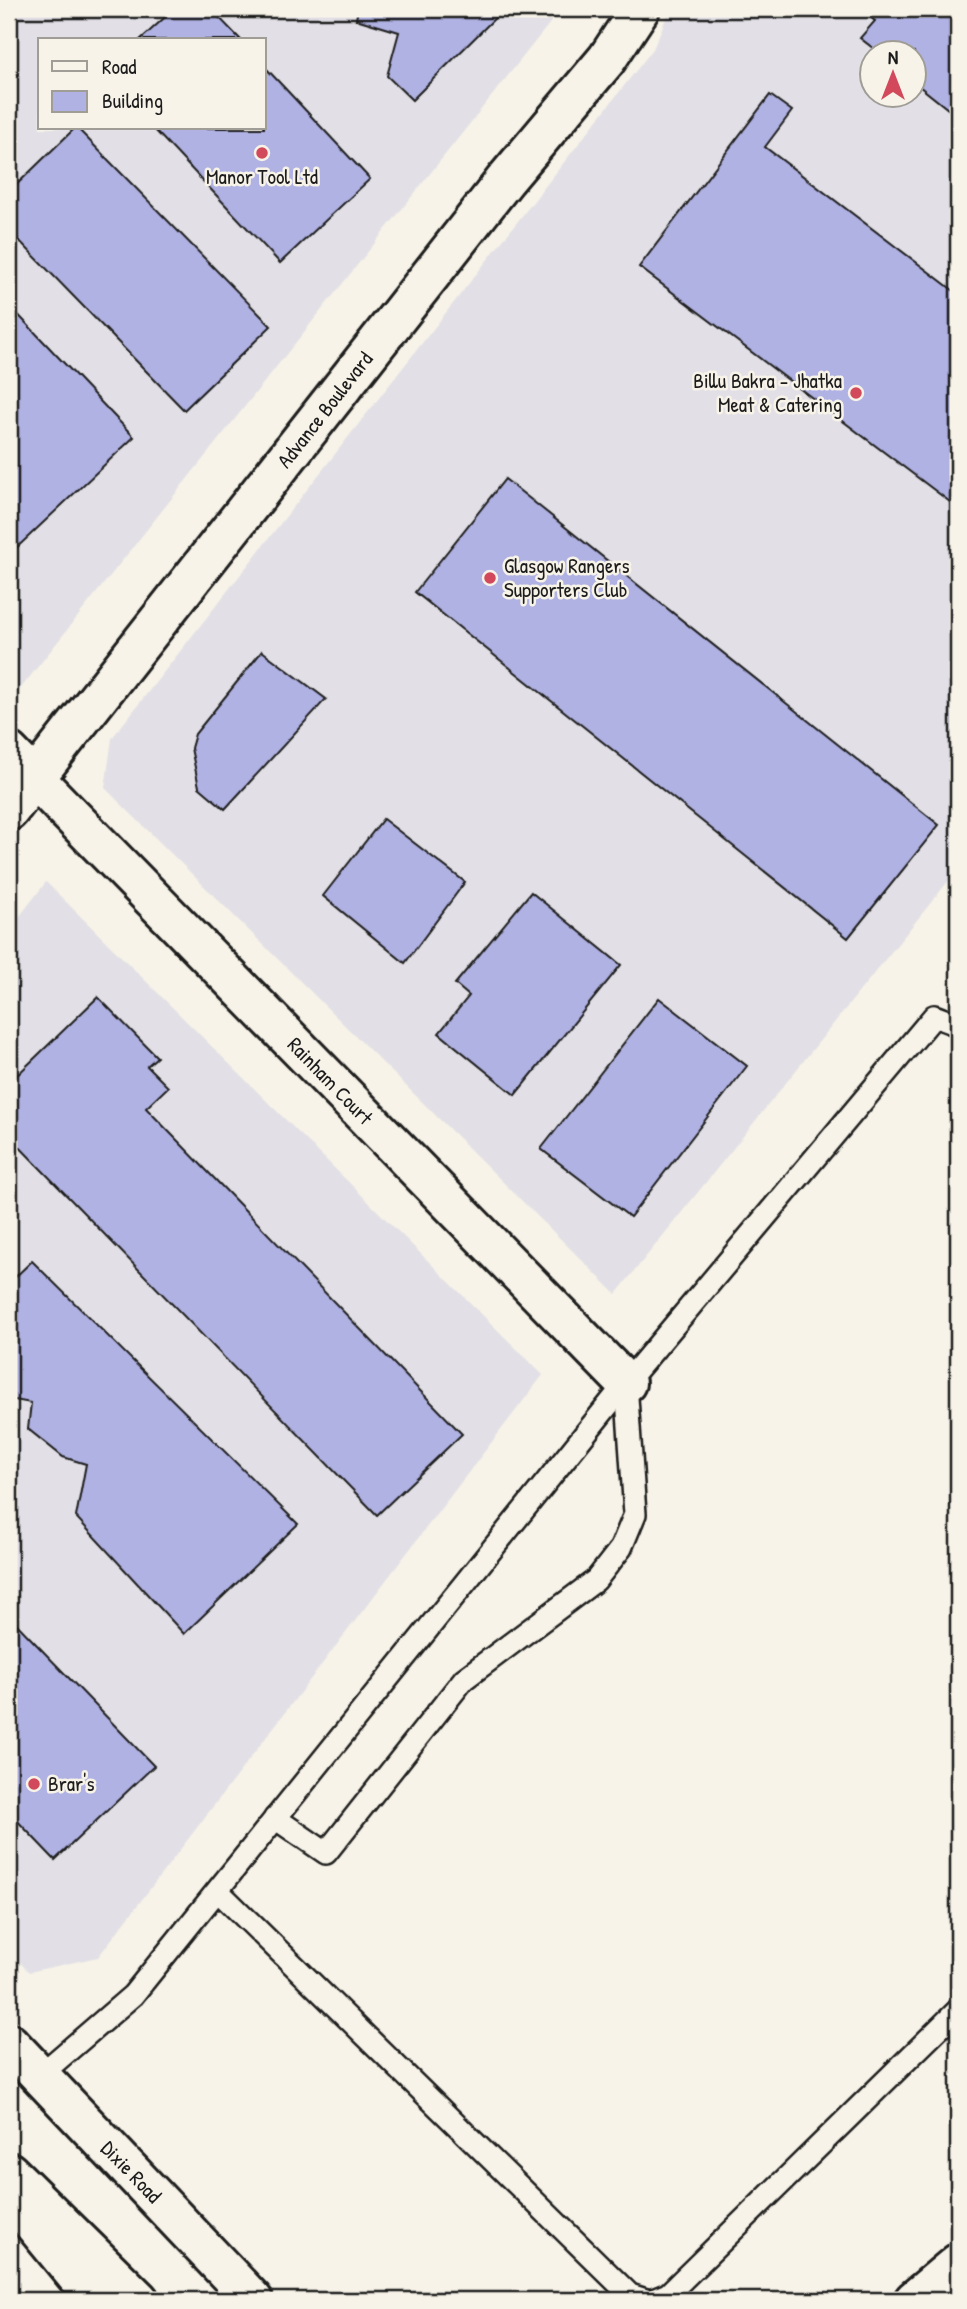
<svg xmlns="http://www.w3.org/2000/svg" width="967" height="2309" font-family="'Patrick Hand',sans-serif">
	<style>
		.built { fill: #e2e0e6; fill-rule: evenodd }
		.building { fill: #b0b2e3; stroke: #1c1c1c; stroke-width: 2 }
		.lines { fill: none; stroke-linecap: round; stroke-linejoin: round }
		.service-casing { stroke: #1c1c1c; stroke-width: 26 }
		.minor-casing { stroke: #1c1c1c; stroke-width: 44 }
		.secondary-casing { stroke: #1c1c1c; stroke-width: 44 }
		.motorway-casing { stroke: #1c1c1c; stroke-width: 44 }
		.service { stroke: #f7f3e8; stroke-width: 21 }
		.minor { stroke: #f7f3e8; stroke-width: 38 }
		.secondary { stroke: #f7f3e8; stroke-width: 38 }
		.motorway { stroke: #f7f3e8; stroke-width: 38 }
		.poi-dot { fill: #d1495b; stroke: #f7f3e8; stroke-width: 2.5 }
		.labels { text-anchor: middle; stroke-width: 5; stroke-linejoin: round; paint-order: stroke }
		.poi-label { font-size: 21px; fill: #1c1c1c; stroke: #f7f3e8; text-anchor: start }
		.street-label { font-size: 21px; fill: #1c1c1c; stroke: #f7f3e8 }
	</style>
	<rect width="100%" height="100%" fill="#f7f3e8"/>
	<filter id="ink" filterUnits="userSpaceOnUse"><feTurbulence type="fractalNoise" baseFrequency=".0143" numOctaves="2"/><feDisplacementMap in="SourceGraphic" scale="14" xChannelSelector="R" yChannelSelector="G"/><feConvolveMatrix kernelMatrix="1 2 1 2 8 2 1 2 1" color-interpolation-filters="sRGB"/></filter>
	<g filter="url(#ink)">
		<!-- built -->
		<g class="built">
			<path d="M9,9H561L9,703ZM40,40H264V128H40Z"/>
			<path d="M670,9H958V869L616,1294L105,788L112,738L653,49ZM872,52H914V94H872Z"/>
			<polygon points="46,882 543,1375 98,1957 29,1972 9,1951 9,930"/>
		</g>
		<!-- building -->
		<g class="building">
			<polygon points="174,9 211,9 241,40 140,40"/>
			<polygon points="358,9 504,9 412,100 387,76 399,32 356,19"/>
			<polygon points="860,9 958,9 958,107 953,113 914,82 914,52 878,52 860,38 875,21"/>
			<polygon points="264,66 370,179 280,263 153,128 264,128"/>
			<polygon points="770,95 792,111 765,147 958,294 958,508 639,267"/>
			<polygon points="75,128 77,128 271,326 184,410 9,230 9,192"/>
			<polygon points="9,305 134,437 9,555"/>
			<polygon points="505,479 939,825 848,938 415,592"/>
			<polygon points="262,651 326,699 225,809 199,787 191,748 195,734"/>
			<polygon points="383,819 465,882 405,963 323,896"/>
			<polygon points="531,892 621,965 515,1095 439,1033 469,996 455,984"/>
			<polygon points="98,997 157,1057 147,1066 168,1087 146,1108 462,1434 377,1515 9,1136 9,1083"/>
			<polygon points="659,998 747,1066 630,1217 541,1149"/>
			<polygon points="32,1261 298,1524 184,1634 76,1517 86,1464 63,1457 28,1429 31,1403 9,1399 9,1283"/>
			<polygon points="9,1616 154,1766 55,1860 9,1812"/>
		</g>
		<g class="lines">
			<!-- service casing -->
			<g class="service-casing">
				<g id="service">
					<polyline points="275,1818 326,1853 464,1679 596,1580 621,1548 635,1514 626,1383"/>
					<polyline points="218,1891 630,2295 646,2300"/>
					<polyline points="39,2076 133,1995 626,1383 934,1016 958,1025"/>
					<polyline points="653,2300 668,2294 958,2010"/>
				</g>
			</g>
			<!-- minor casing -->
			<g class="minor-casing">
				<g id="minor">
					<polyline points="9,752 626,1383"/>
					<polyline points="9,811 506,179 607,59 640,9"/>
				</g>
			</g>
			<!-- secondary casing -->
			<g class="secondary-casing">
				<g id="secondary">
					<polyline points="9,2043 253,2300"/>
					<polyline points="9,2172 139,2300"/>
				</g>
			</g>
			<!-- motorway casing -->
			<g class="motorway-casing">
				<g id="motorway">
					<polyline points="9,2194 96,2300"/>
					<polyline points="914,2300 958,2263"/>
				</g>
			</g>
			<!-- service -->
			<use href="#service" class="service"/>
			<!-- minor -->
			<use href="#minor" class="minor"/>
			<!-- secondary -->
			<use href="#secondary" class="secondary"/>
			<!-- motorway -->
			<use href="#motorway" class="motorway"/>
		</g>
	</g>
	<!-- markers -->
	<g class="poi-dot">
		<circle cx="262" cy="153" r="7"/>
		<circle cx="856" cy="393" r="7"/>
		<circle cx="490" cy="578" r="7"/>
		<circle cx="34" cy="1784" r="7"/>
	</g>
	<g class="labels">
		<!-- poi labels -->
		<g class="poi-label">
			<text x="262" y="184" text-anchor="middle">Manor Tool Ltd</text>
			<text x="842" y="388" text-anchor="end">Billu Bakra - Jhatka<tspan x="842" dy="24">Meat &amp; Catering</tspan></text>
			<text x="504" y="573">Glasgow Rangers<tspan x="504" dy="24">Supporters Club</tspan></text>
			<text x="48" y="1791">Brar's</text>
		</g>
		<!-- street labels -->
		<g class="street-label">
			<text transform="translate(325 410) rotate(-52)" y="7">Advance Boulevard</text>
			<text transform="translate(330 1081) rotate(46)" y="7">Rainham Court</text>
			<text transform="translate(131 2172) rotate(46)" y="7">Dixie Road</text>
		</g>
	</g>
	<!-- margin -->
	<rect width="967" height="2309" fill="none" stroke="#f7f3e8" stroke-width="35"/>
	<rect x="18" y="18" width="932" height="2274" fill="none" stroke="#1c1c1c" stroke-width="2.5" filter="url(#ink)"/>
	<!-- legend -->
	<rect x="38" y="38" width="228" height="91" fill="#f7f3e8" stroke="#9f9d96" stroke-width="2"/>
	<rect x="52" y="61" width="35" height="10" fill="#f7f3e8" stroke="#9f9d96" stroke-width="2"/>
	<text x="102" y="74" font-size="21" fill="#1c1c1c">Road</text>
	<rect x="52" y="91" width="35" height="21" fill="#b0b2e3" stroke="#9f9d96" stroke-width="2"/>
	<text x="102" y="108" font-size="21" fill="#1c1c1c">Building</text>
	<!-- north arrow -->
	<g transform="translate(893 74)"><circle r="33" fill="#f7f3e8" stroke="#9f9d96" stroke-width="2"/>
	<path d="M0-5L12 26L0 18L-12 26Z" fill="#d1495b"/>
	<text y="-10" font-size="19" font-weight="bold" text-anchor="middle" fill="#1c1c1c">N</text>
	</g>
</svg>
